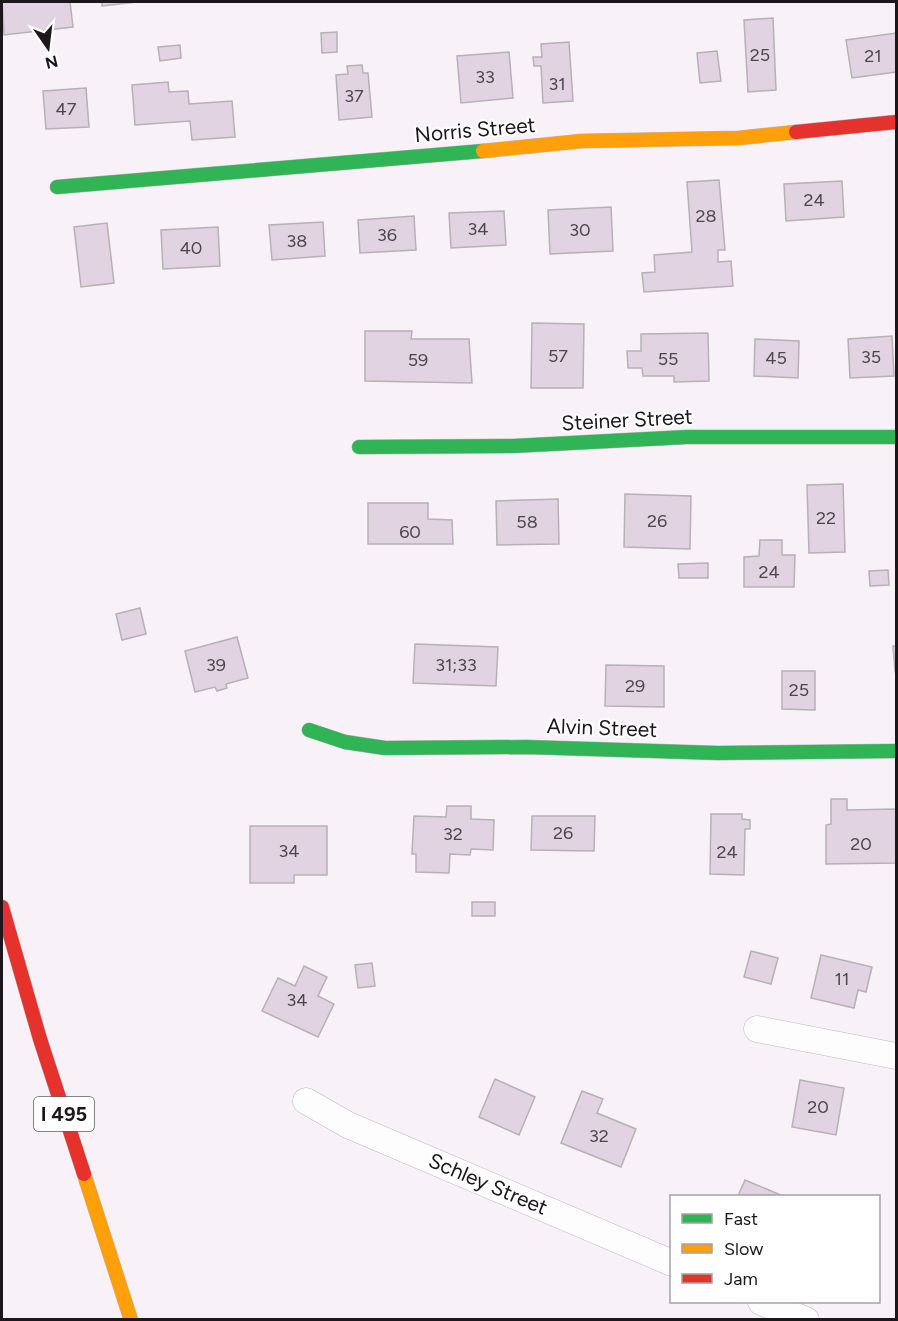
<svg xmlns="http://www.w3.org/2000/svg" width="898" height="1321" font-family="Figtree,sans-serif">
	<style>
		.building { fill: #e2d3e3; stroke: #b5b1b5; stroke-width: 1.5 }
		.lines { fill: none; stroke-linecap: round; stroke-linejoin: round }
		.street-casing { stroke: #bdb8bd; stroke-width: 27 }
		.fast-casing { stroke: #bdb8bd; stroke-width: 15 }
		.slow-casing { stroke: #bdb8bd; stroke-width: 15 }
		.jam-casing { stroke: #bdb8bd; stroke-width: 15 }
		.street { stroke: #fefdfe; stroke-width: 26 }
		.fast { stroke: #30b455; stroke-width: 14 }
		.slow { stroke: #ff9f0a; stroke-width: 14 }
		.jam { stroke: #e5322d; stroke-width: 14 }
		.labels { text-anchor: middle; stroke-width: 4.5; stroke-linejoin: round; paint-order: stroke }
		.number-label { font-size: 18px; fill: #4d464d }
		.shield { fill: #fff; stroke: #5f5d5f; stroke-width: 1.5 }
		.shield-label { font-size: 20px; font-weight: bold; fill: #1b171b }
		.street-label { font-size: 21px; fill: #1b171b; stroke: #fff }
	</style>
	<rect width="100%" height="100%" fill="#f8f2f8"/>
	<!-- building -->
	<g class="building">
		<polygon points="2,2 70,2 73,27 4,35"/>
		<polygon points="102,2 137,2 102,6"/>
		<polygon points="773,18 776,90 748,92 744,20"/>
		<polygon points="337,32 337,52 322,53 321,33"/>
		<polygon points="896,33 896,72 852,78 846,40"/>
		<polygon points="569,42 573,101 543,103 541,66 534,66 533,57 542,57 541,44"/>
		<polygon points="180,45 181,58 160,61 158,47"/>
		<polygon points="717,51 721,81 700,83 697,53"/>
		<polygon points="509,52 513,98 461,103 457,56"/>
		<polygon points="362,65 363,73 368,73 372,117 339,120 336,75 348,74 347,66"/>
		<polygon points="168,82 169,92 188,91 189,104 232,101 235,137 192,140 190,121 135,125 132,85"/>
		<polygon points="86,88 89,127 46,129 43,91"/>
		<polygon points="719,180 725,250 718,250 718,262 731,261 733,286 644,292 642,273 655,272 654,255 692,252 687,182"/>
		<polygon points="842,181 844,217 786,221 784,184"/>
		<polygon points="611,207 613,251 550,254 548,210"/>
		<polygon points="504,211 506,245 451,248 449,213"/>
		<polygon points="414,216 416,250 360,253 358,220"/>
		<polygon points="323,222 325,256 272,260 269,225"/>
		<polygon points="107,223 114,283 81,287 74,227"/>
		<polygon points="218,227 220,266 163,269 161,230"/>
		<polygon points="532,323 584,324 583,388 531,388"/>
		<polygon points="365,331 412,331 411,339 469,339 472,383 365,381"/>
		<polygon points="708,333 709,381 674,382 674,376 643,376 642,368 628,368 627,351 641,351 641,334"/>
		<polygon points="892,336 894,376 850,378 848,339"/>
		<polygon points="755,339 799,341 798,378 754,376"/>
		<polygon points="843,484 845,552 809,553 807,485"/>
		<polygon points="625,494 691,496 690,549 624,547"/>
		<polygon points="558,499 559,544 497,545 496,501"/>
		<polygon points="368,503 428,503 428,519 452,520 453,544 368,544"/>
		<polygon points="760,540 782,540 782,555 795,555 794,587 744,587 744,557 759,556"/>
		<polygon points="708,563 708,578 679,578 678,564"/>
		<polygon points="888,570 889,585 870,586 869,571"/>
		<polygon points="140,608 146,634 122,640 116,614"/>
		<polygon points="237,637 248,678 226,684 227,688 217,691 215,687 195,692 185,651"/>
		<polygon points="415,644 498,647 496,686 413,683"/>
		<polygon points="893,646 896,646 896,670 895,671"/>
		<polygon points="606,665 664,666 664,707 605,706"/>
		<polygon points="782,671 815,671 815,710 782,709"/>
		<polygon points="831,799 847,799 847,810 896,809 896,863 826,864 826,825 831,824"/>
		<polygon points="447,806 471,806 471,819 494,820 493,850 471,849 470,855 450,854 449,873 416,872 416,854 412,854 414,816 446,817"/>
		<polygon points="711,814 742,814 742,819 750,820 750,829 745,829 744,875 710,874"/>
		<polygon points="532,816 595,816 594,851 531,850"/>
		<polygon points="250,826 327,826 327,875 294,875 294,883 250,883"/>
		<rect x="472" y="902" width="23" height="14"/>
		<polygon points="751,951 778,958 771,984 744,977"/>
		<polygon points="821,955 872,967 866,992 858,990 854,1008 811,998"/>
		<polygon points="372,963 375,986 358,988 355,965"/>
		<polygon points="304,966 327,977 318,996 334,1004 318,1037 262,1011 278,978 295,986"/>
		<polygon points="495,1079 535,1097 519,1135 479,1117"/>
		<polygon points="800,1080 844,1088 836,1135 792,1127"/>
		<polygon points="582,1091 603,1099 597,1113 636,1129 621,1167 561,1143"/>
		<polygon points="745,1180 783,1196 738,1196"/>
	</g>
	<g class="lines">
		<!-- street casing -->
		<g class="street-casing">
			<g id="street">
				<polyline points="757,1029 896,1056"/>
				<polyline points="306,1101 348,1125 672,1263"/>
				<polyline points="761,1302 806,1320"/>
			</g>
		</g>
		<!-- fast casing -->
		<g class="fast-casing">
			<g id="fast">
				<path d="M57,187C199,174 341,164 483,151"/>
				<polyline points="359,447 513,446 687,437 896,437"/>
				<polyline points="309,730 345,742 385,748 526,747 718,753 896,751"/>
			</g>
		</g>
		<!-- slow casing -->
		<g class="slow-casing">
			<g id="slow">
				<polyline points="483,151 582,141 739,138 796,132"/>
				<polyline points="84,1174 131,1320"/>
			</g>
		</g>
		<!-- jam casing -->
		<g class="jam-casing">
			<g id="jam">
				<polyline points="796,132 896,122"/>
				<polyline points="2,907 40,1039 84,1174"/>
			</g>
		</g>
		<!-- street -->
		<use href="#street" class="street"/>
		<!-- fast -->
		<use href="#fast" class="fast"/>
		<!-- slow -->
		<use href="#slow" class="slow"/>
		<!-- jam -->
		<use href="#jam" class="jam"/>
	</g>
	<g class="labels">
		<!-- number labels -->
		<g class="number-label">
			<text x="760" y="61">25</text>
			<text x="873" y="62">21</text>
			<text x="485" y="83">33</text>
			<text x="557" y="90">31</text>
			<text x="354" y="102">37</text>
			<text x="66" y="115">47</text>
			<text x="814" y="206">24</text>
			<text x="706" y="222">28</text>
			<text x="478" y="235">34</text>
			<text x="580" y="236">30</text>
			<text x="387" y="241">36</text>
			<text x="297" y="247">38</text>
			<text x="191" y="254">40</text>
			<text x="558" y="362">57</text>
			<text x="871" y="363">35</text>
			<text x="776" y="364">45</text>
			<text x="668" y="365">55</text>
			<text x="418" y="366">59</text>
			<text x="826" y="524">22</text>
			<text x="657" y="527">26</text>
			<text x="527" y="528">58</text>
			<text x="410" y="538">60</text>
			<text x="769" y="578">24</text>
			<text x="216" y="671">39</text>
			<text x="456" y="671">31;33</text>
			<text x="635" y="692">29</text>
			<text x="799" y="696">25</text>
			<text x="563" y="839">26</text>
			<text x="453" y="840">32</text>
			<text x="861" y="850">20</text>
			<text x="289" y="857">34</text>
			<text x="727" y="858">24</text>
			<text x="842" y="985">11</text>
			<text x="297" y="1006">34</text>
			<text x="818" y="1113">20</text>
			<text x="599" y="1142">32</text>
		</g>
		<!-- shield labels -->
		<rect class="shield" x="34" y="1097" width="60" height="34" rx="4.5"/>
		<g class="shield-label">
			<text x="64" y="1121">I 495</text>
		</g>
		<!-- street labels -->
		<g class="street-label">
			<text transform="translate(475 130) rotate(-5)" y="7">Norris Street</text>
			<text transform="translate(627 420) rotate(-3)" y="7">Steiner Street</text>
			<text transform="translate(602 728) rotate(2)" y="7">Alvin Street</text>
			<text transform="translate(488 1184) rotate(23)" y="7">Schley Street</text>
		</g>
	</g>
	<!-- border -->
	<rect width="898" height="1321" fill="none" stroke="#1b171b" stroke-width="6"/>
	<!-- legend -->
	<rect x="670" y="1195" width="210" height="108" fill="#ffffff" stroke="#a4a2a4" stroke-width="1.5"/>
	<rect x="682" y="1214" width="30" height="9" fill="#30b455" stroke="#a4a2a4" stroke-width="1.5"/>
	<text x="724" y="1225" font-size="18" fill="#1b171b">Fast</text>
	<rect x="682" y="1244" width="30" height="9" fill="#ff9f0a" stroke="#a4a2a4" stroke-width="1.5"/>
	<text x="724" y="1255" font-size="18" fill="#1b171b">Slow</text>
	<rect x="682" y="1274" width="30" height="9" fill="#e5322d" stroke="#a4a2a4" stroke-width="1.5"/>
	<text x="724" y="1285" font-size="18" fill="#1b171b">Jam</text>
	<!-- north arrow -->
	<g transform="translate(48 48) rotate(166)" stroke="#ffffff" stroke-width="4.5" paint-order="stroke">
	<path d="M0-4.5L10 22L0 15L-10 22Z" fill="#1b171b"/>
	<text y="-9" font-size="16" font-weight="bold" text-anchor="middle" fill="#1b171b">N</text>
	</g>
</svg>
